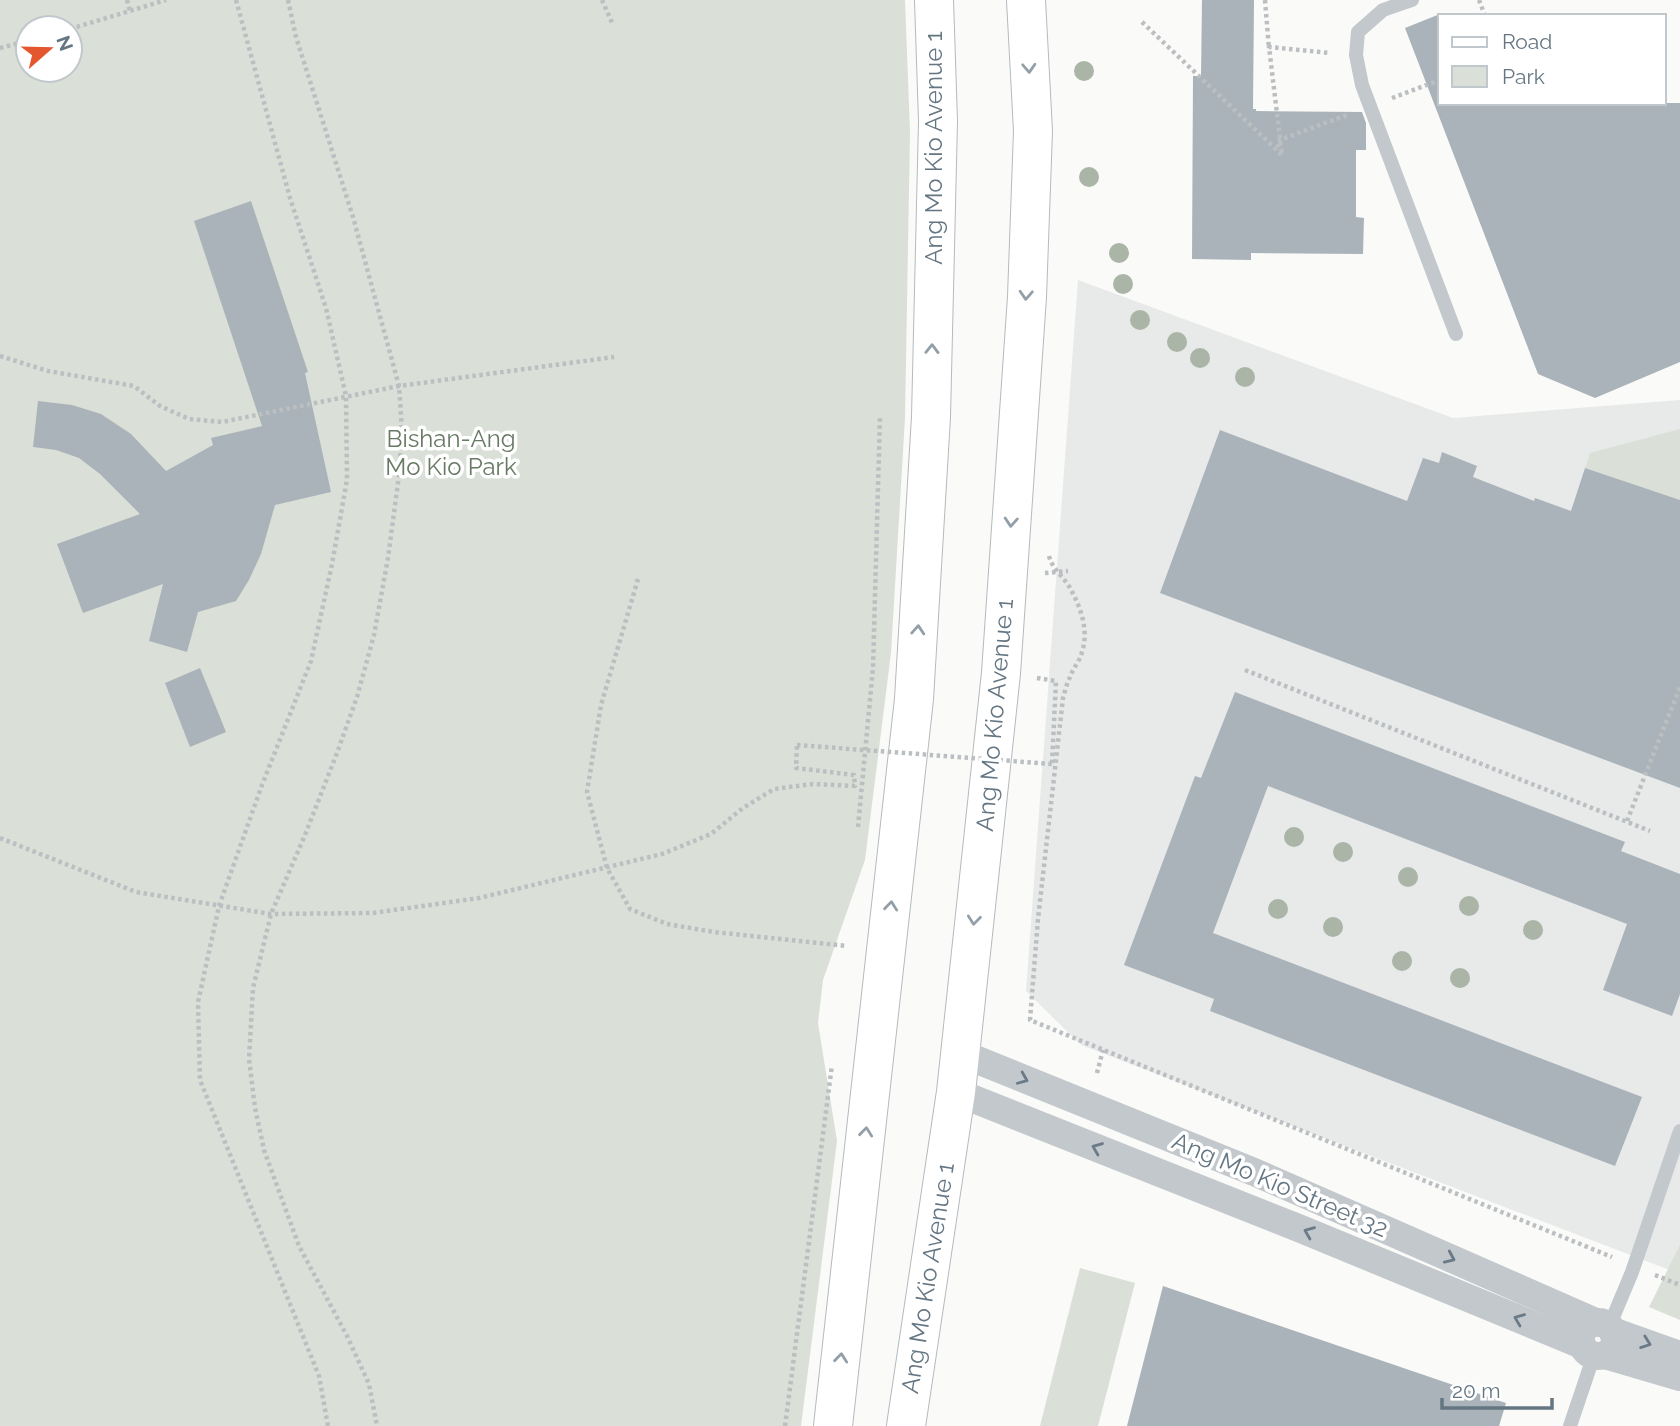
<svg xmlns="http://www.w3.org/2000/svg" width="1680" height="1426" font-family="Raleway,sans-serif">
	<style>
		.built { fill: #e8e9e9 }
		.green { fill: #dadfd7; fill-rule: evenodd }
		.building { fill: #aab3b9 }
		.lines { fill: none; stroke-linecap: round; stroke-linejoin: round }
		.primary-casing { stroke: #b5babe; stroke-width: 40 }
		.path { stroke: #bbbfc2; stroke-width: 4.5; stroke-dasharray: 3.5 3.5; stroke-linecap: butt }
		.lane { stroke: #c3c8cc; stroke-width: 14 }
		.street { stroke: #c3c8cc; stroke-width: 28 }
		.primary { stroke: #fff; stroke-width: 38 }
		.path-bridge { stroke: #bbbfc2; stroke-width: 4.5; stroke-dasharray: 3.5 3.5; stroke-linecap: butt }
		.tree { fill: #aab4a7 }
		.oneway { stroke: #939fa8 }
		.oneway2 { stroke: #6a7a87 }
		.labels { text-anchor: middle; stroke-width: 7; stroke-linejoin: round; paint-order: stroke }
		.street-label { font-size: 24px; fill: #657683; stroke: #fff }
		.park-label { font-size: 24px; fill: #687a64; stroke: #fff }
	</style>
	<rect width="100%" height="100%" fill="#fafaf8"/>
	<!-- built -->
	<polygon class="built" points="1078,280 1453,418 1680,400 1680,1274 1081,1045 1026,991"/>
	<!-- green -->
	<g class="green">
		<path d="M0,0H905L910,132L905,418L891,653L865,860L823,980L818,1023L837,1141L801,1426H0ZM28,28H70V70H28Z"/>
		<polygon points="1680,429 1680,500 1585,468 1590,453"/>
		<polygon points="1680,1245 1680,1320 1649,1307"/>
		<polygon points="1080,1268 1135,1283 1098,1426 1040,1426"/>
	</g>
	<!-- building -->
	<g class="building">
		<polygon points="1202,0 1254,0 1253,109 1256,109 1256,111 1362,112 1366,123 1366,150 1356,150 1356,217 1364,218 1363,254 1251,253 1251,260 1192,259 1193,76 1201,76"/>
		<polygon points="1440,14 1440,103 1680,103 1680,362 1595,398 1538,374 1405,28"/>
		<polygon points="251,201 308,372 305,373 331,492 275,505 261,554 249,580 236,601 198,612 187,652 149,641 163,584 83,613 57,544 140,514 100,474 79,458 56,450 33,447 38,401 72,405 101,414 131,434 166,471 213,445 211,438 262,426 194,221"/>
		<polygon points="1220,430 1407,501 1423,458 1439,463 1442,452 1477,466 1473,477 1534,501 1535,498 1571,511 1585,468 1680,500 1680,788 1160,593"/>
		<polygon points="200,668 226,732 190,747 165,683"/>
		<polygon points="1235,692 1625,842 1621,851 1680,874 1680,994 1672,1016 1603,990 1627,924 1268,786 1213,933 1642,1097 1615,1166 1210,1011 1214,999 1124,965 1195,776 1201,778"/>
		<polygon points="1163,1286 1506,1403 1499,1426 1127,1426"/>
	</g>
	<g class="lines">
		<!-- primary casing -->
		<g class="primary-casing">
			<g id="primary">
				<polyline points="833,1426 914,699 931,417 938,121 934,0"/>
				<polyline points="906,1426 956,1092 1001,673 1027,297 1033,131 1026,0"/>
			</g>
		</g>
		<!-- path -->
		<g class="path">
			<polyline points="127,0 130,11"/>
			<polyline points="236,0 290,198 326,308 346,396 347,480 332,564 311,661 262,785 219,906 198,1002 200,1080 319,1376 328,1426"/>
			<polyline points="288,0 296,37 353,217 399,386 402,430 399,475 388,558 374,635 357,697 337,753 305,835 271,914 253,988 249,1059 255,1108 264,1150 299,1246 347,1336 369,1384 377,1426"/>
			<polyline points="602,0 613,25"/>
			<polyline points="1265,0 1269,49"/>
			<polyline points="1479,0 1485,16"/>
			<polyline points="1142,22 1282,155 1269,47 1330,53"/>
			<polyline points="70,29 166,0"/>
			<polyline points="0,48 28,41"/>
			<polyline points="1392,98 1440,80"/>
			<polyline points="1279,147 1277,141 1347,115"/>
			<polyline points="0,356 48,371 134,386 160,406 189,419 222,422 399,386 614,357"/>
			<path d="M1049,556C1052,569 1064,577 1070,588C1081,608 1089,630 1082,652C1080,661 1073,668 1070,677C1067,683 1065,691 1063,698L1038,919L1030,1020L1612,1257"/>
			<polyline points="1045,573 1068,571"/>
			<polyline points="638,579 601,705 587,792 607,868 630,909 667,924 714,932 847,946"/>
			<polyline points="1245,670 1650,831"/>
			<polyline points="1037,678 1056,681 1052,764"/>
			<polyline points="1627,821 1680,687"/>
			<polyline points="858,827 873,668 880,416"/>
			<polyline points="0,838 136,892 271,914 373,913 479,898 662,854 711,834 743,808 774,789 813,784 855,786 854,775 796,768 797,745"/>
			<polyline points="1097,1073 1103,1050"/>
			<polyline points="1655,1275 1680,1285"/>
			<polyline points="785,1426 832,1065"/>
		</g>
		<!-- lane -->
		<g class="lane">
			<polyline points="1412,0 1383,10 1358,32 1356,55 1362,85 1456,334"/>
			<polyline points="1609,1327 1632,1272 1680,1131"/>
			<polyline points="1570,1426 1594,1355"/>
		</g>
		<!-- street -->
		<g class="street">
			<polyline points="960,1053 1254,1172 1598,1323"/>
			<polyline points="956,1092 1301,1229 1582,1345"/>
			<circle cx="1598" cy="1339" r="17"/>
			<polyline points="1612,1331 1680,1355"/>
			<polyline points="1605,1355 1680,1377"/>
		</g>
		<!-- primary -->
		<use href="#primary" class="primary"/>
		<!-- path-bridge -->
		<polyline class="path-bridge" points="797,745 1052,764"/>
	</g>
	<!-- trees -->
	<g class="tree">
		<circle cx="1084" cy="71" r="10"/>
		<circle cx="1089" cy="177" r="10"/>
		<circle cx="1119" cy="253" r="10"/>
		<circle cx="1123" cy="284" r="10"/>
		<circle cx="1140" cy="320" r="10"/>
		<circle cx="1177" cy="342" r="10"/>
		<circle cx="1200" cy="358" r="10"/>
		<circle cx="1245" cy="377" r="10"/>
		<circle cx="1294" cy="837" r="10"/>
		<circle cx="1343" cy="852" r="10"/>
		<circle cx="1408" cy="877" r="10"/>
		<circle cx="1469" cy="906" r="10"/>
		<circle cx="1278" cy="909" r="10"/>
		<circle cx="1333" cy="927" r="10"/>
		<circle cx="1533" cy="930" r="10"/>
		<circle cx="1402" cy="961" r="10"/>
		<circle cx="1460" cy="978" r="10"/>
	</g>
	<!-- one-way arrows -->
	<defs><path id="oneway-chevron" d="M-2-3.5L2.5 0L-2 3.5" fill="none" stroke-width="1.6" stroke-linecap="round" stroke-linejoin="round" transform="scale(1.75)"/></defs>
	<g class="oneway">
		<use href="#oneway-chevron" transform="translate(1029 68) rotate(87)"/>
		<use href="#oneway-chevron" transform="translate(1026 295) rotate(93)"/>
		<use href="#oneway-chevron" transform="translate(932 349) rotate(-89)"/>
		<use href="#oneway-chevron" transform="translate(1011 522) rotate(94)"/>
		<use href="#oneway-chevron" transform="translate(918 630) rotate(-86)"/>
		<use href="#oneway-chevron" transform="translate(891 906) rotate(-84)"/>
		<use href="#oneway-chevron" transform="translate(974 920) rotate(96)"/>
		<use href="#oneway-chevron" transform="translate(866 1132) rotate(-84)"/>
		<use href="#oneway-chevron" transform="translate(841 1358) rotate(-84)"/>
	</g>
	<g class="oneway2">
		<use href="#oneway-chevron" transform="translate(1023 1079) rotate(23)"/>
		<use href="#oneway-chevron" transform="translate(1097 1148) rotate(-158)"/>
		<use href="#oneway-chevron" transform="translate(1309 1232) rotate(-158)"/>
		<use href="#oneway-chevron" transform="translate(1450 1258) rotate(24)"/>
		<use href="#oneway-chevron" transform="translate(1519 1319) rotate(-158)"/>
		<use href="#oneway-chevron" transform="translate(1646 1343) rotate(20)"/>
	</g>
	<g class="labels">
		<!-- street labels -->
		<g class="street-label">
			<text transform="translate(934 148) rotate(-90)" y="8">Ang Mo Kio Avenue 1</text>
			<text transform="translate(995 715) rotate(-85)" y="8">Ang Mo Kio Avenue 1</text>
			<text transform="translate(1280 1185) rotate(23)" y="8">Ang Mo Kio Street 32</text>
			<text transform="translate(928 1278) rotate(-81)" y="8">Ang Mo Kio Avenue 1</text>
		</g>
		<!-- park labels -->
		<g class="park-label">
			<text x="451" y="447">Bishan-Ang<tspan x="451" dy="28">Mo Kio Park</tspan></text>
		</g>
	</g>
	<!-- legend -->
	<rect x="1438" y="14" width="228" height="91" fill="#ffffff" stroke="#c1c8cd" stroke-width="2"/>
	<rect x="1452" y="37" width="35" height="10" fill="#ffffff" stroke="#c1c8cd" stroke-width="2"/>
	<text x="1502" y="49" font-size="21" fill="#657683">Road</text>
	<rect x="1452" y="66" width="35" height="21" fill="#dadfd7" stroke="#c1c8cd" stroke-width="2"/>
	<text x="1502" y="84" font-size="21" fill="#657683">Park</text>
	<!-- north arrow -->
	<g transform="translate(49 49) rotate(70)"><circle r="33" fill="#ffffff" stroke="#c1c8cd" stroke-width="2"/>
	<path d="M0-5L12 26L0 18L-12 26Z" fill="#e4572e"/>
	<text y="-10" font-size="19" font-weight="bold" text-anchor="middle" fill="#657683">N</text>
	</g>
	<!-- scale -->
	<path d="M1442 1398v10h110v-10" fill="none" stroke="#657683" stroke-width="3.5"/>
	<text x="1452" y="1398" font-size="21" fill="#657683" stroke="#ffffff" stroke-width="5" paint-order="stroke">20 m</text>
</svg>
